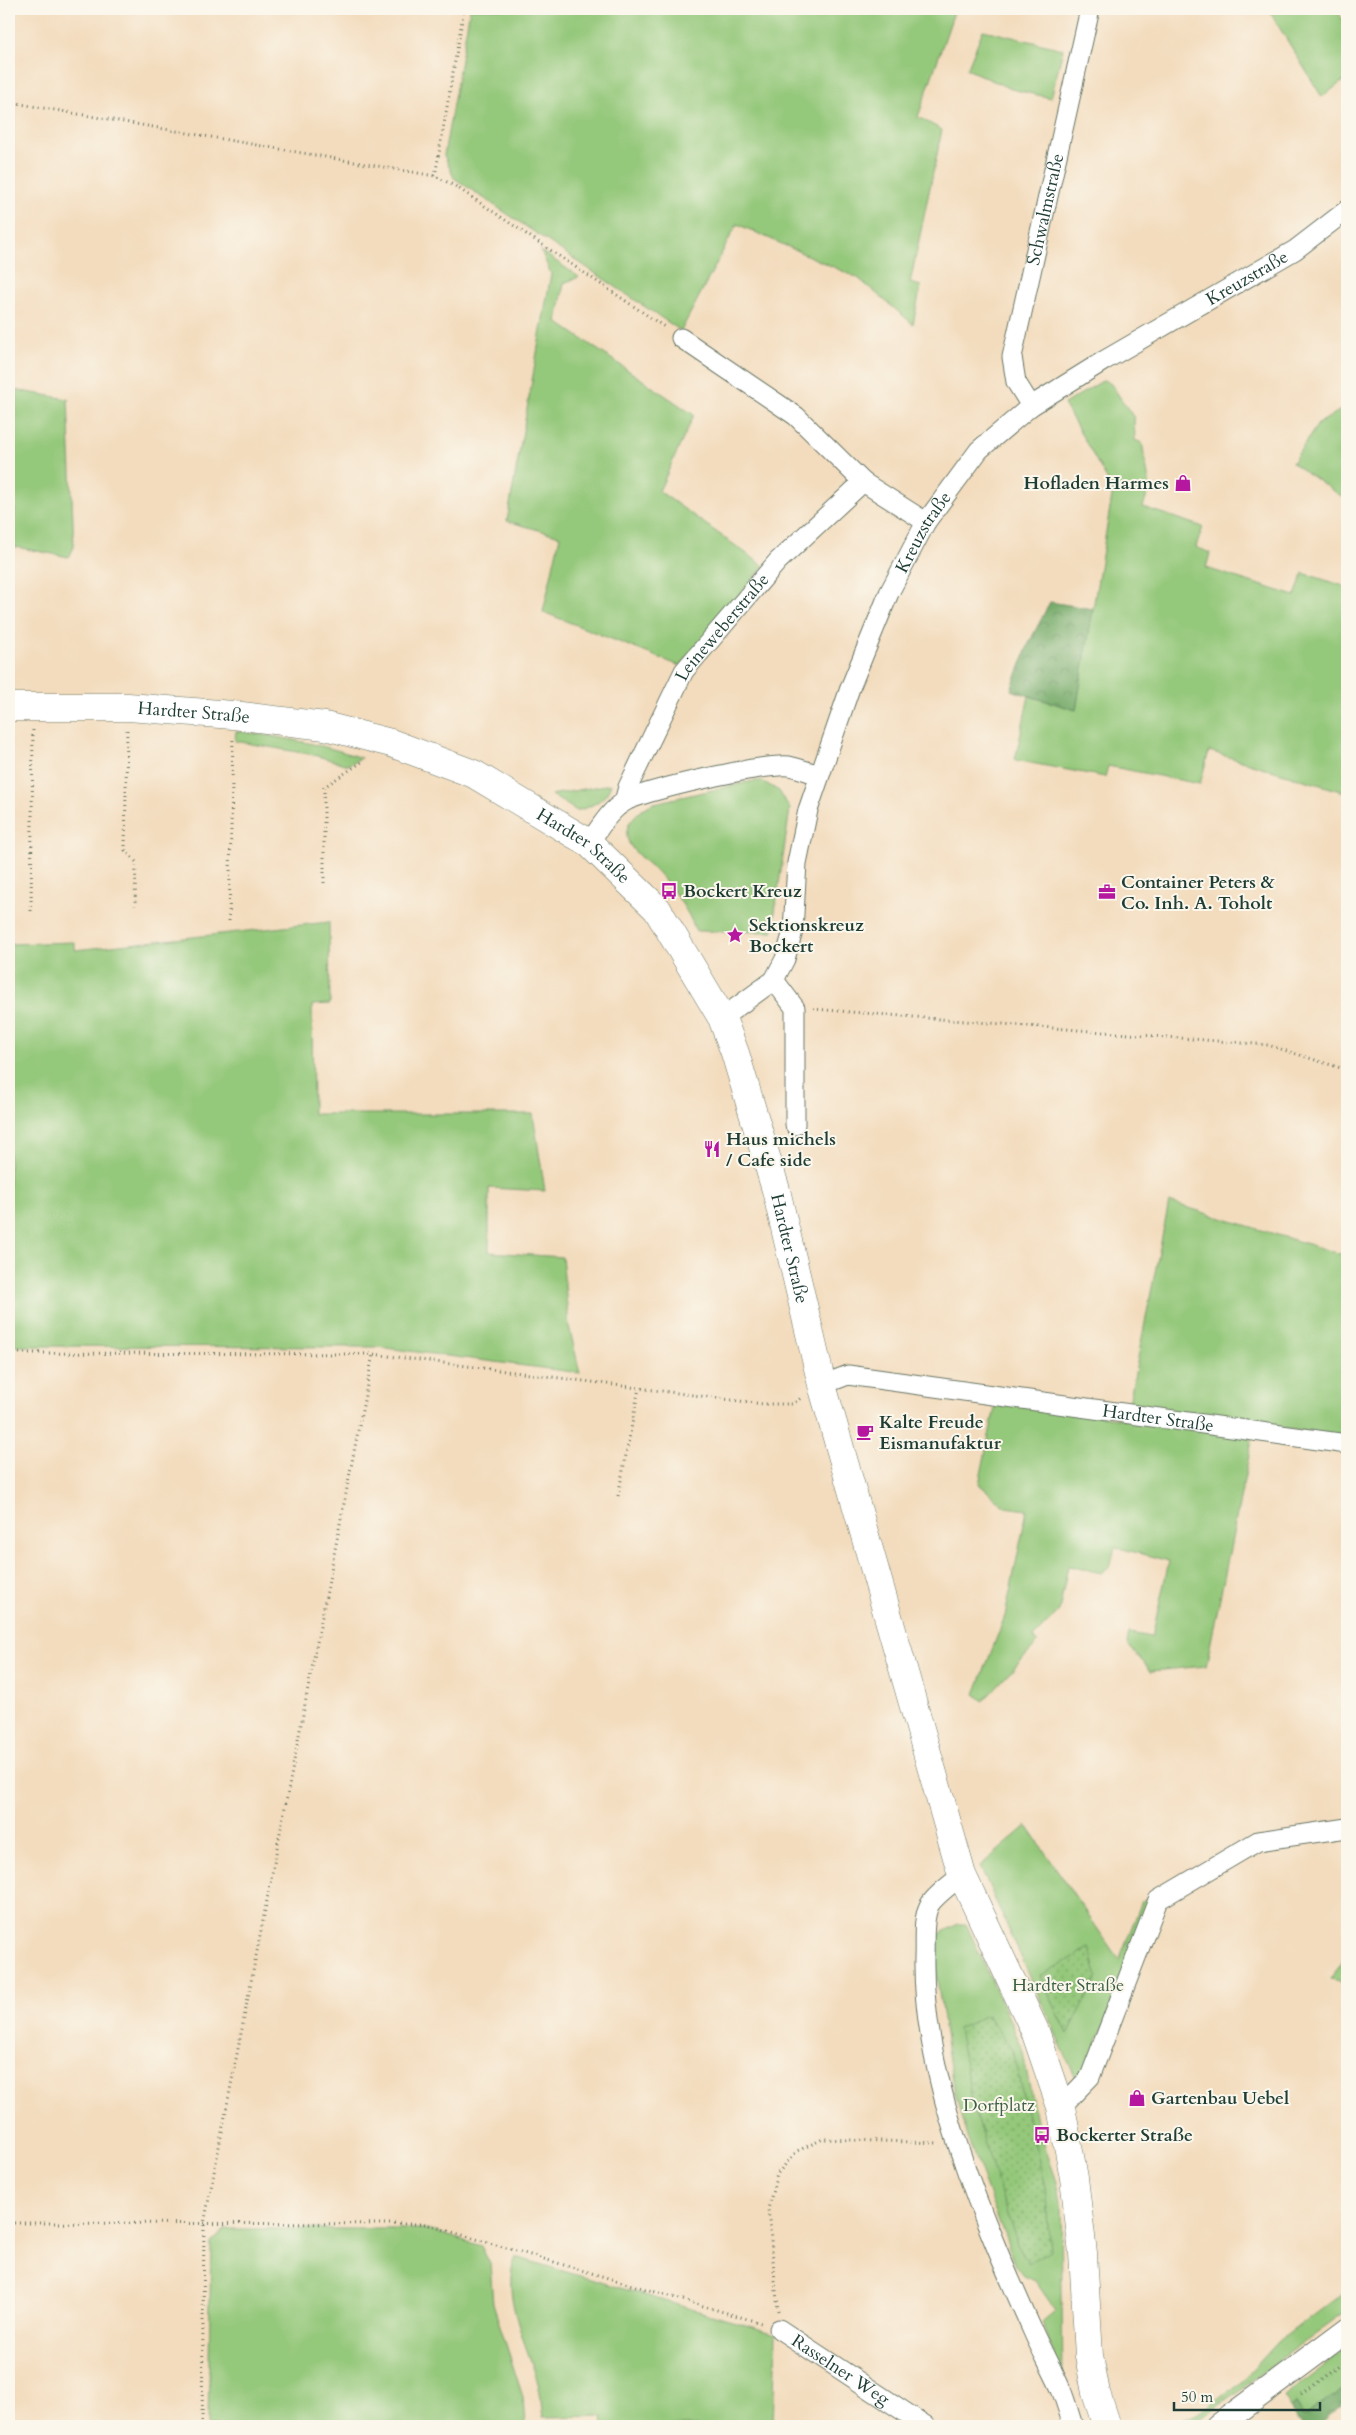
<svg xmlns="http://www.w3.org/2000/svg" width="1356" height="2435" font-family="Cardo,serif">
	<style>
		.grass { fill: #94c87a; stroke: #5a8257 }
		.forest { fill: url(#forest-crowns); stroke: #4b744f }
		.park { fill: url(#park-dots); stroke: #5a8257 }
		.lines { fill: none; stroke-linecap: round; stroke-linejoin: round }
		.minor-casing { stroke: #697564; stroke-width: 21 }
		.tertiary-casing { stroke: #697564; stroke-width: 26 }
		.secondary-casing { stroke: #697564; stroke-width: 29 }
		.path { stroke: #697564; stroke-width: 3; stroke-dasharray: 1 4; stroke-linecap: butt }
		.minor { stroke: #fff; stroke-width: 19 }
		.tertiary { stroke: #fff; stroke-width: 24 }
		.secondary { stroke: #fff; stroke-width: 28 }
		.labels { text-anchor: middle; stroke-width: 4; stroke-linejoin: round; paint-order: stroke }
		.street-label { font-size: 18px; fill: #1f3d34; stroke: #fbf7ec }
		.poi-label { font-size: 18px; font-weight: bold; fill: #1f3d34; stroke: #fbf7ec; text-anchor: start }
		.park-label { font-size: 18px; fill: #3c6046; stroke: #fbf7ec }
	</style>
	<defs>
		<pattern id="forest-crowns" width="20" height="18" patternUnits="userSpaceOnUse" patternTransform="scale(1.25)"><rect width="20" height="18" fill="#77ac6a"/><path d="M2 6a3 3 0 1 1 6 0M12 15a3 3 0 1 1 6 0" fill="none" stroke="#618d58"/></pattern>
		<pattern id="park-dots" width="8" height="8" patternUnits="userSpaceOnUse" patternTransform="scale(1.25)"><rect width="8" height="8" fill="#94c87a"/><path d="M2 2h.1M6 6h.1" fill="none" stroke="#78a465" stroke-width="1.8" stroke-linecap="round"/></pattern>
	</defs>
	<rect width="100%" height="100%" fill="#fbf7ec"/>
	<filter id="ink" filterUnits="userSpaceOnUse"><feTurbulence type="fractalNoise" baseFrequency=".02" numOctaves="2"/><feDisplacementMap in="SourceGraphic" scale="10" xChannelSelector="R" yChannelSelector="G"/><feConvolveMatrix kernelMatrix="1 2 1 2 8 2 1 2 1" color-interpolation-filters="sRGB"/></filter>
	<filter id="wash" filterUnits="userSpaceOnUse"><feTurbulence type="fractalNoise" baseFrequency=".0096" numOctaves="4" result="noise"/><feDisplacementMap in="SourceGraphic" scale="20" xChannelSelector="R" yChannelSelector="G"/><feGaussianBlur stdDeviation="1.12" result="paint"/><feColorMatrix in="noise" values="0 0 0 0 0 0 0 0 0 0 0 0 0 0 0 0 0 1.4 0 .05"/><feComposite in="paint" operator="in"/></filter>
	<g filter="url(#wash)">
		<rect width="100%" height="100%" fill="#f3dcbd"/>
		<!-- grass -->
		<g class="grass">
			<polygon points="470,9 955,9 918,117 942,130 910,283 921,286 913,324 858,278 737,224 681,331 454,178 444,155"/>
			<polygon points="1268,9 1336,9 1347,27 1347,78 1322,97"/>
			<polygon points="983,30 1063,49 1051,98 1011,89 967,69"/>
			<polygon points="541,251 579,277 564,283 557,322 694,415 659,491 764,566 680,666 543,612 560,536 507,521 551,274"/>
			<polygon points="1104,380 1111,384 1134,418 1135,440 1142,443 1150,487 1143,507 1203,527 1196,547 1210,553 1206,568 1295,596 1303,573 1347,587 1347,793 1209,751 1200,784 1108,766 1105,777 1015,760 1029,696 1076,710 1113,490 1064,404"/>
			<polygon points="9,389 68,399 74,547 69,557 10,546 15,509 9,508"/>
			<polygon points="1347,406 1347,500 1292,463 1318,424"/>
			<path d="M236,731C279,737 320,743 361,758L348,765L314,755L235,741Z"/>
			<path d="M753,781H762L779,791L790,809L772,932L696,931C688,910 673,889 658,873C649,864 636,855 630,845C619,826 638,810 654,803Z"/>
			<path d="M611,784C607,800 592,806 577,811L551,795Z"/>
			<polygon points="329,922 330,1004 312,1005 313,1114 533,1114 545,1191 489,1188 489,1252 562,1257 569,1326 580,1373 378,1347 9,1346 9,944 75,942 75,950"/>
			<polygon points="1169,1202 1347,1256 1347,1437 1128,1408"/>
			<polygon points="996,1402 1253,1436 1206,1666 1151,1671 1127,1644 1129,1633 1152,1637 1169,1561 1115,1547 1110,1567 1102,1573 1068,1566 1059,1611 1033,1638 1038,1643 983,1701 975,1694 1005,1616 1027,1510 1005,1507 979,1484"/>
			<polygon points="1027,1826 1119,1960 1142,1901 1154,1894 1087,2070 1077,2081 980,1866"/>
			<polygon points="958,1924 966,1924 1022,2047 1036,2121 1057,2182 1061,2202 1063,2386 1043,2322 1056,2311 1036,2282 1024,2276 1016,2266 966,2134 952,2081 937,1979 936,1940 941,1933"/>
			<polygon points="1347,1955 1347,1983 1330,1980"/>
			<polygon points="226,2229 426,2229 481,2246 490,2264 493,2304 523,2397 525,2426 208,2426 211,2243"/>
			<path d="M516,2257L776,2334L773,2426H603L602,2416L543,2417C541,2406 541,2394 538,2383C528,2346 499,2293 516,2257Z"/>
			<polygon points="1347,2289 1347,2311 1190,2426 1166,2426 1197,2414 1244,2379 1279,2341"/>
			<polygon points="1347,2349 1347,2386 1305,2415 1296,2403 1290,2408 1283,2397"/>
		</g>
		<!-- forest -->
		<g class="forest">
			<polygon points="1050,602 1093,609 1076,710 1011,690 1029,643"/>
			<polygon points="1347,2386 1347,2401 1317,2426 1303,2426 1290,2408 1296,2403 1305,2415"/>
		</g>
		<!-- park -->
		<g class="park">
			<polygon points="1089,1948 1098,1976 1068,2034 1040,1976"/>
			<polygon points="987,2015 1012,2050 1045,2187 1050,2250 1028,2263 1017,2243 974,2111 958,2029"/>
		</g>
	</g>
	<g filter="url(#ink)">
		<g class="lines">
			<!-- minor casing -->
			<g class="minor-casing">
				<g id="minor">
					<polyline points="681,338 796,416 863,482 926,522"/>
					<path id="s1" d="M1031,406L1016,382L1012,357L1090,9"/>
					<path id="s2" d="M624,802L628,787L684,671L778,561L863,482"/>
					<path d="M589,843C599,829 609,811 624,802C644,790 766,763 789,766C799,768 809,772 819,775"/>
					<polyline points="774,980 795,1008 795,1125"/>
					<path id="s3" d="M722,1018L774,980L785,959L793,931L797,863L808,810L850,688L889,593L926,522L979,450L1031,406L1105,360L1295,250L1347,210"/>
					<path id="s4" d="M822,1385L848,1375L1347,1444"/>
					<path d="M962,1875C954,1882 933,1897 929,1906C922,1920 925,1943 924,1958C922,2081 985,2225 1035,2336C1043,2353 1052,2370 1060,2387C1065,2399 1069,2413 1073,2426"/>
					<polyline points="1061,2107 1090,2077 1158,1900 1258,1841 1347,1828"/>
					<path id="s5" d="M779,2329L926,2426"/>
				</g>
			</g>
			<!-- tertiary casing -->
			<g class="tertiary-casing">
				<polyline id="tertiary" points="1218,2426 1347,2330"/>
			</g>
			<!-- secondary casing -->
			<g class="secondary-casing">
				<g id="secondary">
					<path id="s6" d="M9,707H128L233,715L325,726L391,743L474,774L589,843L657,909L722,1018L735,1053L776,1190L822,1385L962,1875L1035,2031L1061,2107L1074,2178L1083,2253L1089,2356L1096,2393L1107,2426"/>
				</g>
			</g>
			<!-- path -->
			<g class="path">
				<polyline points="1342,9 1347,17"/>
				<polyline points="9,102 435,176 455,186 666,328"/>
				<polyline points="435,176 464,9"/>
				<polyline points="127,730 125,850 136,862 135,906"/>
				<polyline points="324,883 324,787 365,760"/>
				<polyline points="31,911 33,730"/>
				<polyline points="229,921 233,738"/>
				<polyline points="813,1009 1268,1045 1347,1070"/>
				<polyline points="9,1353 373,1354 763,1404 793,1404 802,1397"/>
				<polyline points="618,1496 639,1388"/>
				<polyline points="9,2223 425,2224 761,2323"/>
				<polyline points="778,2311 768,2209 777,2174 797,2151 823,2139 939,2143"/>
				<polyline points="1301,2394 1347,2360"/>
				<polyline points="202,2426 204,2224 373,1354"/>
			</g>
			<!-- minor -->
			<use href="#minor" class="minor"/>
			<!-- tertiary -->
			<use href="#tertiary" class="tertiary"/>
			<!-- secondary -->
			<use href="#secondary" class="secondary"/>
		</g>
	</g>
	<!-- icons -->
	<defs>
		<g id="shop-bare" transform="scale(1.35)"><path d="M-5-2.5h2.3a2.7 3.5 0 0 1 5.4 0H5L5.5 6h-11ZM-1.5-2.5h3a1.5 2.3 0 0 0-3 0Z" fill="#b5179e" stroke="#fbf7ec" stroke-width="2.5" paint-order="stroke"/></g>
		<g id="bus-bare" transform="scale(1.35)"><path d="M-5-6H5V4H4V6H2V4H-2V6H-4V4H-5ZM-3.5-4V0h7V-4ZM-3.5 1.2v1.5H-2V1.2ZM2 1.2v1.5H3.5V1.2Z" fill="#b5179e" stroke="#fbf7ec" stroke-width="2.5" paint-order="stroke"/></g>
		<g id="office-bare" transform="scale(1.35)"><path d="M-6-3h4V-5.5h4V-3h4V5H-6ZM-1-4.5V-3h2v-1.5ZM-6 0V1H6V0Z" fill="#b5179e" stroke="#fbf7ec" stroke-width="2.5" paint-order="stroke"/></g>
		<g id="sight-bare" transform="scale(1.35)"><path d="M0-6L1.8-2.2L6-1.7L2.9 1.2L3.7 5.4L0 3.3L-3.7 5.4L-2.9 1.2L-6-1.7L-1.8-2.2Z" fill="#b5179e" stroke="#fbf7ec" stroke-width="2.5" paint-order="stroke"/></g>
		<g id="restaurant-bare" transform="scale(1.35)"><path d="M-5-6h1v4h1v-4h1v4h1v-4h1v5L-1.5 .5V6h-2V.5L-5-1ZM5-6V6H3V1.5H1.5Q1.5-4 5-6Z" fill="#b5179e" stroke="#fbf7ec" stroke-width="2.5" paint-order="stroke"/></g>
		<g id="cafe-bare" transform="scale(1.35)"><path d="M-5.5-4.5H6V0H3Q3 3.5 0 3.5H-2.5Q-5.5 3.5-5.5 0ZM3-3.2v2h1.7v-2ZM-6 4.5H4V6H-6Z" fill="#b5179e" stroke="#fbf7ec" stroke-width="2.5" paint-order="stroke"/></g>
	</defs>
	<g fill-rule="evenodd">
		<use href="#shop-bare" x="1183" y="483"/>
		<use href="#bus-bare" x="669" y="891"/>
		<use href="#office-bare" x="1107" y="892"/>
		<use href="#sight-bare" x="735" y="935"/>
		<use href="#restaurant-bare" x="712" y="1149"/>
		<use href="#cafe-bare" x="865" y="1432"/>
		<use href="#shop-bare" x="1137" y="2098"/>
		<use href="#bus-bare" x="1042" y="2135"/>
	</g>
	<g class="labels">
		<!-- street labels -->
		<g class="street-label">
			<text dy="6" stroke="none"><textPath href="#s1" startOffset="205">Schwalmstraße</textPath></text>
			<text dy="6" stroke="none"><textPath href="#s3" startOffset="960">Kreuzstraße</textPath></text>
			<text dy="6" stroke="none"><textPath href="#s3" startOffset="541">Kreuzstraße</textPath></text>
			<text dy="6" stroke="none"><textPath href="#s2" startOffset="202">Leineweberstraße</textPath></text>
			<text dy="6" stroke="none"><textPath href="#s6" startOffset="185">Hardter Straße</textPath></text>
			<text dy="6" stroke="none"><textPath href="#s6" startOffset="605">Hardter Straße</textPath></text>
			<text dy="6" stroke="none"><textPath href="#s6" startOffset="1070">Hardter Straße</textPath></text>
			<text dy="6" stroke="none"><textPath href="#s4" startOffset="341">Hardter Straße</textPath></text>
			<text dy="6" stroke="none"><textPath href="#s5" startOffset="74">Rasselner Weg</textPath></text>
		</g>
		<!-- poi labels -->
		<g class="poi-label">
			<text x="1169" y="489" text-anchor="end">Hofladen Harmes</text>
			<text x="1121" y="888">Container Peters &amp;<tspan x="1121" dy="21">Co. Inh. A. Toholt</tspan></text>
			<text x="683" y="897">Bockert Kreuz</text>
			<text x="749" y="931">Sektionskreuz<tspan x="749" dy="21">Bockert</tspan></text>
			<text x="726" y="1145">Haus michels<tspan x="726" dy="21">/ Cafe side</tspan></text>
			<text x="879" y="1428">Kalte Freude<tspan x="879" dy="21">Eismanufaktur</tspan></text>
			<text x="1151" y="2104">Gartenbau Uebel</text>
			<text x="1056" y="2141">Bockerter Straße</text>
		</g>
		<!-- park labels -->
		<g class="park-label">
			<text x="1068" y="1991">Hardter Straße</text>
			<text x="999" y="2111">Dorfplatz</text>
		</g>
	</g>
	<!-- margin -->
	<rect width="1356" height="2435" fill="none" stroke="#fbf7ec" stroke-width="30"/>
	<!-- scale -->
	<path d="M1174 2402v8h146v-8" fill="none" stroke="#1f3d34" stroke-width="2.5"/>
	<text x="1181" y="2402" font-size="15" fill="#1f3d34" stroke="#fbf7ec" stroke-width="4" paint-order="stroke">50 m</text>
</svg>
